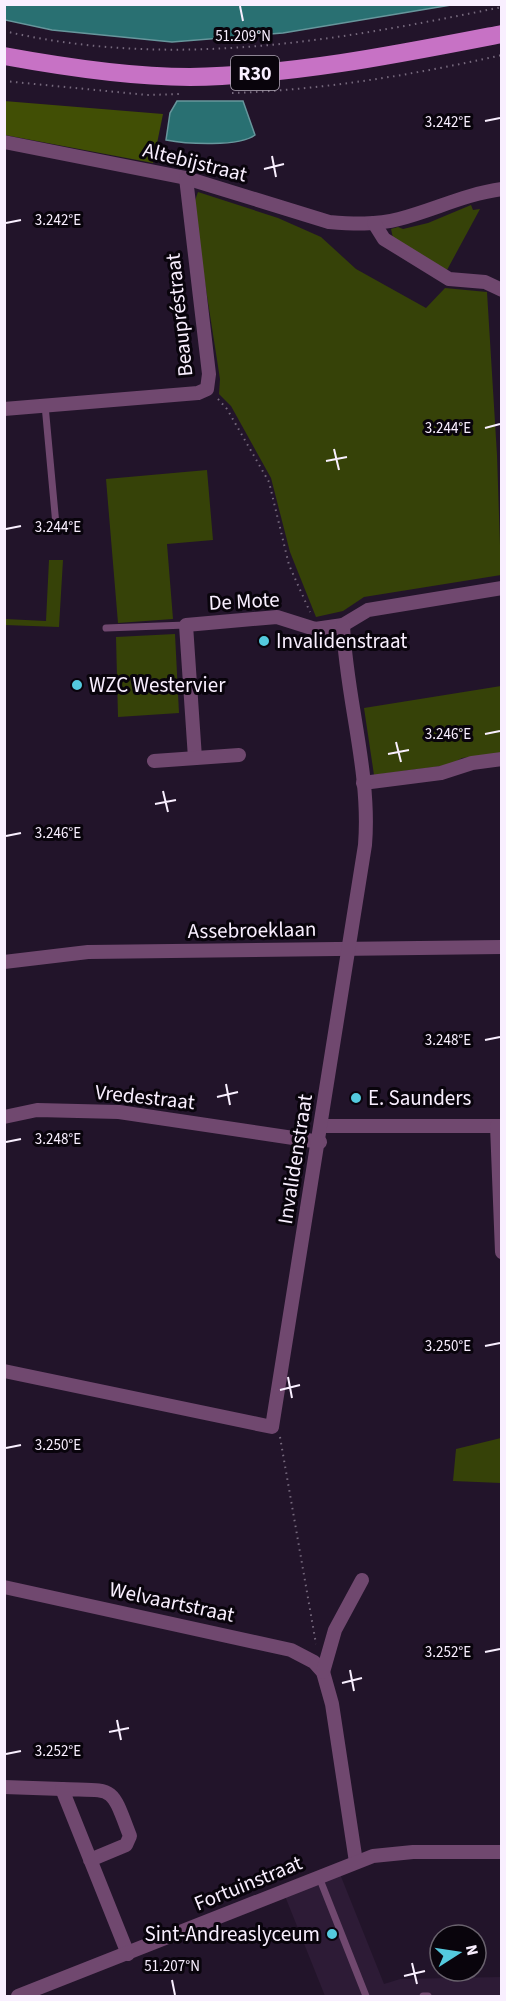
<svg xmlns="http://www.w3.org/2000/svg" width="506" height="2001" font-family="'Source Sans 3',sans-serif">
	<style>
		.built { fill: #2d1b36 }
		.green { fill: #364208 }
		.forest { fill: #414f05 }
		.water { fill: #297072; stroke: #67969c; stroke-width: 1.5 }
		.lines { fill: none; stroke-linecap: round; stroke-linejoin: round }
		.path { stroke: #76697d; stroke-width: 2; stroke-dasharray: 1.5 4.5; stroke-linecap: butt }
		.lane { stroke: #70486f; stroke-width: 7 }
		.street { stroke: #70486f; stroke-width: 14 }
		.primary { stroke: #c772c5; stroke-width: 18 }
		.ticks { fill: none; stroke: #f9efff; stroke-width: 2 }
		.poi-dot { fill: #54cade; stroke: #09040c; stroke-width: 2 }
		.labels { text-anchor: middle; stroke-width: 6; stroke-linejoin: round; paint-order: stroke }
		.shield { fill: #09040c; stroke: #b1a8b6; stroke-width: 1.5 }
		.shield-label { font-size: 20px; font-weight: bold; fill: #f9efff }
		.street-label { font-size: 21px; fill: #f9efff; stroke: #09040c }
		.poi-label { font-size: 21px; fill: #f9efff; stroke: #09040c; text-anchor: start }
		.ticks-label { font-size: 15px; text-anchor: middle; fill: #f9efff; stroke: #09040c; stroke-width: 6; stroke-linejoin: round; paint-order: stroke }
	</style>
	<rect width="100%" height="100%" fill="#22142a"/>
	<!-- built -->
	<polygon class="built" points="338,1869 384,1984 400,1979 501,1977 501,1996 325,1996 283,1891"/>
	<!-- green -->
	<g class="green">
		<polygon points="198,192 278,218 321,237 356,269 426,308 445,288 487,292 497,455 501,575 364,597 343,611 316,617 290,552 271,478 231,406 219,394 220,379 193,206"/>
		<polygon points="471,205 473,210 480,209 447,270 393,238 391,229 398,227 403,229 428,223"/>
		<polygon points="207,470 213,540 167,544 173,619 118,623 106,479"/>
		<polygon points="49,560 63,560 59,627 5,625 5,619 46,621"/>
		<polygon points="175,634 179,713 118,717 116,637"/>
		<polygon points="501,686 501,753 462,758 449,765 374,775 364,708"/>
		<polygon points="501,1438 501,1483 453,1481 456,1449"/>
	</g>
	<!-- forest -->
	<polygon class="forest" points="4,101 163,114 153,163 5,135"/>
	<!-- water -->
	<g class="water">
		<polygon points="4,5 5,4 451,5 283,33 172,42 52,30 5,20"/>
		<path d="M177,101H243L255,135C240,147 186,144 166,140L170,113Z"/>
	</g>
	<g class="lines">
		<!-- path -->
		<g class="path">
			<path d="M4,31C172,70 336,41 502,7"/>
			<polyline points="4,81 147,95 181,94"/>
			<path d="M232,93C322,90 413,75 502,55"/>
			<polyline points="218,399 227,409 269,482 289,565 310,612"/>
			<polyline points="280,1437 316,1644"/>
		</g>
		<!-- lane -->
		<g class="lane">
			<polyline points="45,405 56,525"/>
			<polyline points="106,628 186,625"/>
			<polyline points="319,1877 366,1996"/>
			<polyline points="423,1996 428,1996"/>
		</g>
		<!-- street -->
		<g class="street">
			<path d="M4,142L186,178L329,222C353,224 376,225 399,219C434,210 465,194 502,189"/>
			<polyline points="374,223 384,239 449,279 485,282 502,290"/>
			<polyline points="4,409 198,393 207,389 209,374 186,178"/>
			<polyline points="195,758 186,625 277,617 315,629 343,625 368,610 502,588"/>
			<polyline points="154,761 239,755"/>
			<polyline points="363,783 441,773 472,763 502,759"/>
			<polyline points="4,962 88,952 502,947"/>
			<polyline points="4,1117 37,1110 119,1112 320,1142"/>
			<polyline points="322,1126 502,1126"/>
			<polyline points="497,1126 502,1252"/>
			<path d="M4,1371L272,1427L365,845C371,772 346,698 343,625"/>
			<polyline points="4,1587 291,1650 314,1662 323,1672 332,1704 356,1862"/>
			<polyline points="323,1672 335,1630 362,1580"/>
			<polyline points="4,1787 62,1789"/>
			<path d="M90,1860L126,1845L130,1836C110,1784 116,1791 62,1789L128,1954"/>
			<polyline points="18,1996 373,1856 413,1852 502,1852"/>
		</g>
		<!-- primary -->
		<path class="primary" d="M4,56C64,67 129,77 190,77C295,75 399,54 502,34"/>
	</g>
	<!-- ticks -->
	<path class="ticks" d="M240,6L243,21M485,121L500,118M272,156L276,177M264,169L284,164M6,223L21,220M485,428L500,424M334,449L339,470M326,461L347,457M6,529L21,526M485,734L500,731M396,742L401,762M388,754L409,750M163,791L168,812M155,804L176,800M6,836L21,833M485,1040L500,1037M226,1084L230,1105M217,1097L238,1092M6,1142L21,1139M485,1346L500,1343M288,1377L292,1398M280,1390L300,1385M6,1448L21,1445M485,1652L500,1649M350,1670L354,1691M342,1683L362,1678M117,1720L121,1740M109,1732L129,1728M6,1754L21,1751M412,1963L417,1984M404,1976L425,1971M172,1980L175,1995"/>
	<!-- markers -->
	<g class="poi-dot">
		<circle cx="264" cy="641" r="6"/>
		<circle cx="77" cy="685" r="6"/>
		<circle cx="356" cy="1098" r="6"/>
		<circle cx="332" cy="1934" r="6"/>
	</g>
	<g class="labels">
		<!-- shield labels -->
		<rect class="shield" x="231" y="56" width="48" height="34" rx="4.5"/>
		<g class="shield-label">
			<text x="255" y="80">R30</text>
		</g>
		<!-- street labels -->
		<g class="street-label">
			<text transform="translate(195 162) rotate(14)" y="7">Altebijstraat</text>
			<text transform="translate(179 315) rotate(-96)" y="7">Beaupréstraat</text>
			<text transform="translate(244 601) rotate(-3)" y="7">De Mote</text>
			<text transform="translate(252 930) rotate(-1)" y="7">Assebroeklaan</text>
			<text transform="translate(145 1097) rotate(6)" y="7">Vredestraat</text>
			<text transform="translate(295 1159) rotate(-81)" y="7">Invalidenstraat</text>
			<text transform="translate(172 1602) rotate(12)" y="7">Welvaartstraat</text>
			<text transform="translate(248 1883) rotate(-22)" y="7">Fortuinstraat</text>
		</g>
		<!-- poi labels -->
		<g class="poi-label">
			<text x="276" y="648">Invalidenstraat</text>
			<text x="89" y="692">WZC Westervier</text>
			<text x="368" y="1105">E. Saunders</text>
			<text x="320" y="1941" text-anchor="end">Sint-Andreaslyceum</text>
		</g>
	</g>
	<g class="ticks-label">
		<text x="243" y="41">51.209°N</text>
		<text x="448" y="127">3.242°E</text>
		<text x="58" y="225">3.242°E</text>
		<text x="448" y="433">3.244°E</text>
		<text x="58" y="532">3.244°E</text>
		<text x="448" y="739">3.246°E</text>
		<text x="58" y="838">3.246°E</text>
		<text x="448" y="1045">3.248°E</text>
		<text x="58" y="1144">3.248°E</text>
		<text x="448" y="1351">3.250°E</text>
		<text x="58" y="1450">3.250°E</text>
		<text x="448" y="1657">3.252°E</text>
		<text x="58" y="1756">3.252°E</text>
		<text x="172" y="1971">51.207°N</text>
	</g>
	<!-- border -->
	<rect width="506" height="2001" fill="none" stroke="#f9efff" stroke-width="12"/>
	<!-- north arrow -->
	<g transform="translate(458 1953) rotate(78)"><circle r="28" fill="#09040c" stroke="#69626d" stroke-width="1.5"/>
	<path d="M0-4.5L10 22L0 15L-10 22Z" fill="#54cade"/>
	<text y="-9" font-size="16" font-weight="bold" text-anchor="middle" fill="#f9efff">N</text>
	</g>
</svg>
